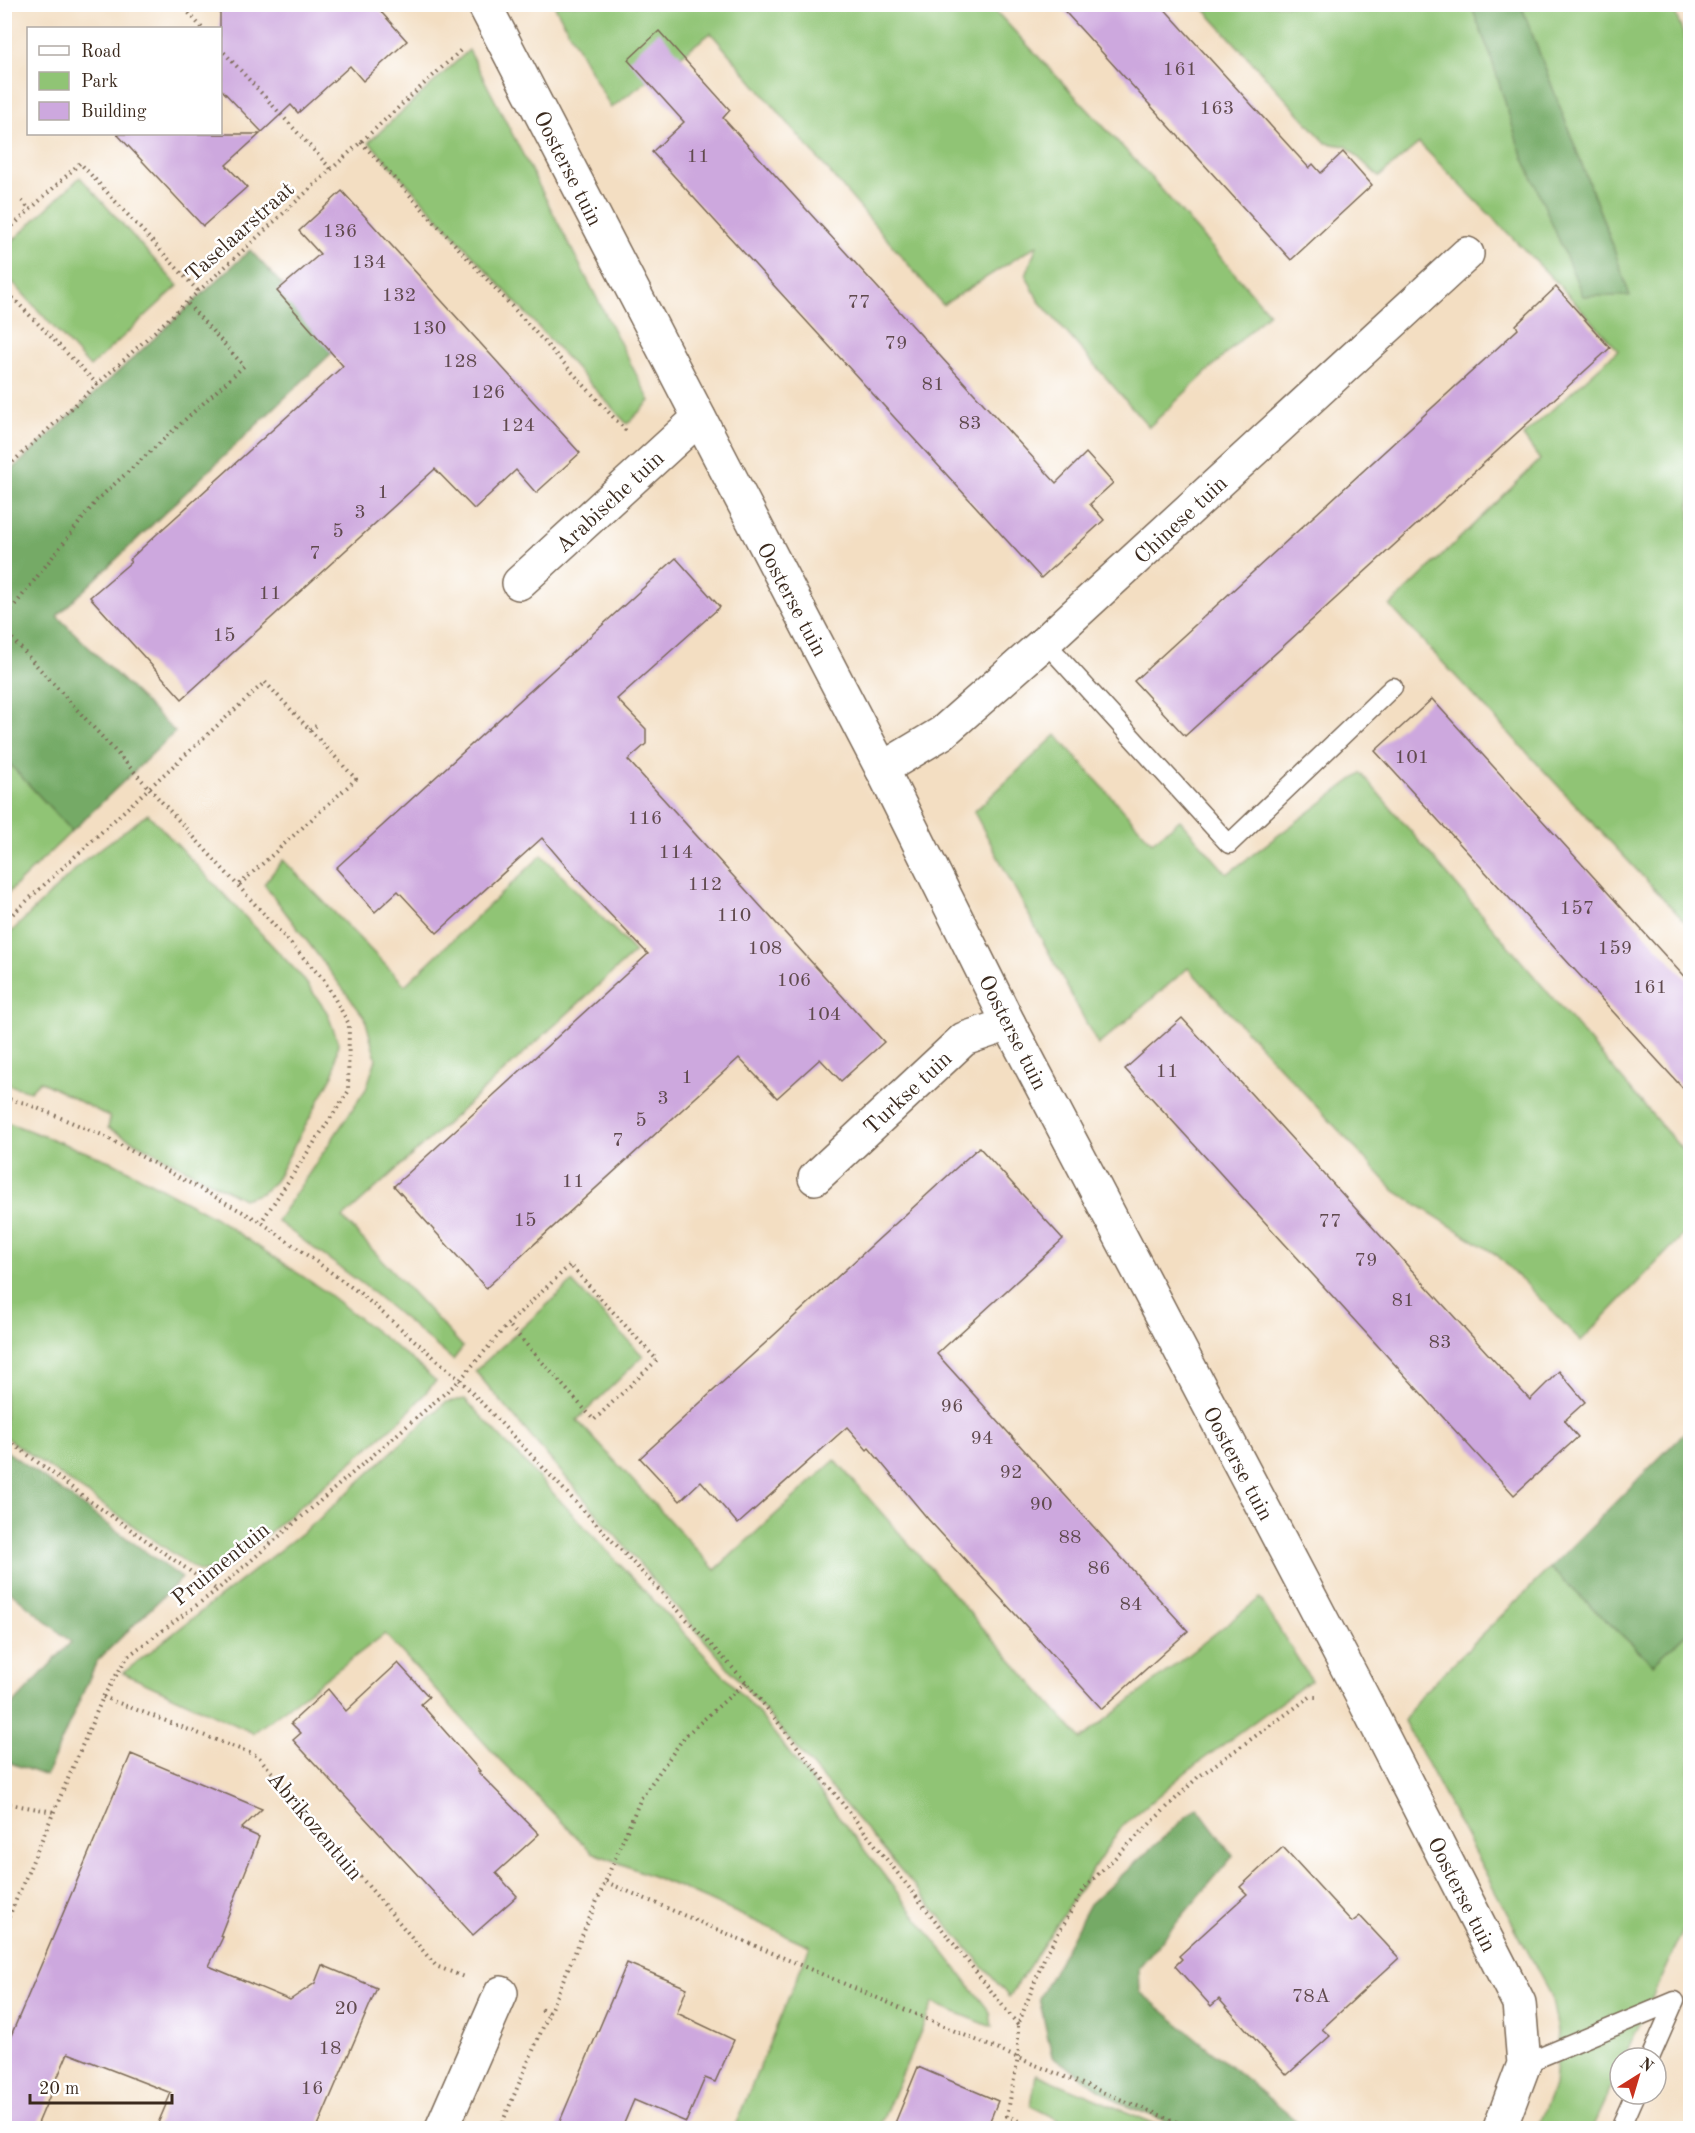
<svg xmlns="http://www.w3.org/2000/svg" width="1695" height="2133" font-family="'Old Standard TT',serif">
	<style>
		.green { fill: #90c475; stroke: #66774a; stroke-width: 1.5 }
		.forest { fill: #74aa66; stroke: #586a42; stroke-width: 1.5 }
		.building { fill: #cda8de }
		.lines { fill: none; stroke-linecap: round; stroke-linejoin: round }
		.lane-casing { stroke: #7b6957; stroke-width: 21 }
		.street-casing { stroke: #7b6957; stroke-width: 36 }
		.path { stroke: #7b6957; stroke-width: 4; stroke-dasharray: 1.5 4.5; stroke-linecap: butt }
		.lane { stroke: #fff; stroke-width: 18 }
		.street { stroke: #fff; stroke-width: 33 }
		.labels { text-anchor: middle; stroke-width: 5; stroke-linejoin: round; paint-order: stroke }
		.number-label { font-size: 20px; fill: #604a4e }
		.street-label { font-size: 22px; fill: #3b2a1e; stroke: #fff }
	</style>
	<rect width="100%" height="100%" fill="#fff"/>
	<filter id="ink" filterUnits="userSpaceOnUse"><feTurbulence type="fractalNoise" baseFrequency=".0167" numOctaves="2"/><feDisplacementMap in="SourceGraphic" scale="12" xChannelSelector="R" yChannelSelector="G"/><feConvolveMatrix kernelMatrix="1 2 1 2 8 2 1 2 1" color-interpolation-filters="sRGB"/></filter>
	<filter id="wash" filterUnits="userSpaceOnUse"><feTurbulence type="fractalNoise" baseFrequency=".008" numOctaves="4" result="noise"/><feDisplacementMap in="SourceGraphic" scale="24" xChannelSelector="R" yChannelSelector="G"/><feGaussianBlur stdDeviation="1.35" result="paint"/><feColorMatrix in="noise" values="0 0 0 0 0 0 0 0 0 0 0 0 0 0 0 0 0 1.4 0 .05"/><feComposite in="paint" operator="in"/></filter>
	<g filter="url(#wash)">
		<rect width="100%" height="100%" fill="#f3dec2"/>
		<!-- green -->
		<g class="green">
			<polygon points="554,5 990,5 1148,174 1269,313 1149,427 1038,300 1026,275 1037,245 943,305 711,33 611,108"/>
			<polygon points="1200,5 1471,5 1490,54 1629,296 1611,241 1521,5 1672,5 1690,51 1690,927 1390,606 1540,460 1523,436 1618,350 1560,286 1419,143 1379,177 1346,146 1326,143"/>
			<polygon points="469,50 650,401 627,424 369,142"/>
			<polygon points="80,177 178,286 90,367 5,274 5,248"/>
			<polygon points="1056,735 1152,842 1180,820 1227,874 1361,773 1690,1159 1690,1228 1581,1341 1497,1255 1395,1191 1188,968 1098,1045 974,812"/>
			<polygon points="5,759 72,831 5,896"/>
			<polygon points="148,814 302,977 327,1012 338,1042 334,1073 275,1181 262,1193 243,1199 108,1128 110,1117 40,1081 30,1091 5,1084 5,938 86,859"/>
			<polygon points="542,855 635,952 343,1218 463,1347 453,1360 365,1286 277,1221 366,1089 376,1059 365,1018 264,884 283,860 405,985"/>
			<polygon points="4,1121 115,1163 214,1217 323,1290 416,1363 436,1381 404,1417 229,1567 200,1572 5,1437"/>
			<polygon points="572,1282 643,1356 577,1420 715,1570 835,1460 1081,1739 1260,1598 1311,1680 1186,1772 1121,1827 1009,1997 475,1371"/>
			<polygon points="465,1399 756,1710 990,2012 992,2027 933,2003 879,2128 734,2128 810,1946 679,1887 592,1852 499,1759 385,1634 253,1733 123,1673 318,1520 446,1402"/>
			<polygon points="1550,1568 1653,1664 1690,1630 1690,1915 1624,2058 1620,2058 1620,2068 1592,2128 1537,2128 1554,2087 1558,2031 1551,1995 1404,1721 1420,1696"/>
			<polygon points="1036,2074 1165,2128 1074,2128 1031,2106"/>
		</g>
		<!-- forest -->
		<g class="forest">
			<polygon points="1471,5 1521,5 1611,241 1630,296 1583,296 1519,147 1490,54"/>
			<polygon points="250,250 339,346 57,616 175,732 72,831 5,759 5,476"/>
			<polygon points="1690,1427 1690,1630 1653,1664 1550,1568"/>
			<polygon points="5,1450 182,1578 97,1661 46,1776 5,1761 5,1713 71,1642 5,1587"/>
			<polygon points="1197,1807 1233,1856 1139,1967 1140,1992 1305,2128 1184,2128 1121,2104 1052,2056 1039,1998 1090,1904"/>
		</g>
		<g id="blocks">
			<!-- building -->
			<g class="building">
				<polygon points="220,4 374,4 407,41 363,81 350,66 298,113 291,105 262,132 220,88"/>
				<polygon points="1058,4 1160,4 1309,168 1313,164 1321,173 1343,152 1372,185 1291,260"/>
				<polygon points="659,31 730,110 723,118 1056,483 1086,453 1113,483 1090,504 1104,520 1041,578 652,152 684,122 628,60"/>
				<polygon points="117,134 260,134 226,165 247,187 203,226"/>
				<polygon points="342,191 580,453 536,493 516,470 474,509 435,469 182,699 90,597 131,562 129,560 157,534 343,366 277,291 320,254 299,231"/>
				<polygon points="1556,287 1610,348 1185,736 1134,681 1518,329 1516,325"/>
				<polygon points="676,558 720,607 617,699 646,729 646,744 628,760 884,1042 841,1081 820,1059 777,1098 739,1058 486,1288 394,1186 648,954 581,884 542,838 437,933 398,891 375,912 336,868"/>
				<polygon points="1432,699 1690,983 1690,1096 1375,751"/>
				<polygon points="1182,1018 1530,1400 1559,1371 1585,1402 1564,1421 1578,1437 1514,1495 1125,1069"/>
				<polygon points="979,1147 1063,1239 937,1354 1188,1631 1102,1709 928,1519 869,1448 867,1450 847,1427 738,1524 701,1481 680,1501 640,1458"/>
				<polygon points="398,1663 429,1697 421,1704 480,1771 478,1772 539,1834 496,1873 517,1896 473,1935 293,1740 301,1733 291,1723 328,1689 346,1711"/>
				<polygon points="131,1754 262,1809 241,1829 259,1837 220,1936 223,1937 209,1966 290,2000 315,1983 322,1965 377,1988 317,2128 156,2128 171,2093 68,2053 36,2128 4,2128 4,2052"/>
				<polygon points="1283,1847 1352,1922 1360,1916 1399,1958 1322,2029 1330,2036 1287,2075 1219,1999 1211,2006 1175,1966 1182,1959 1179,1956 1247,1894 1240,1887"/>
				<polygon points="627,1963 687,1988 677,2013 734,2040 715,2082 705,2078 686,2122 634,2100 622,2128 557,2128"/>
				<polygon points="918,2067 998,2101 987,2128 893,2128"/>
			</g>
		</g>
	</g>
	<g filter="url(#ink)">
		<use href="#blocks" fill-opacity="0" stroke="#7b6957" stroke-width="1.5"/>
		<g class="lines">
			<!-- lane casing -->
			<g class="lane-casing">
				<g id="lane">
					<polyline points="1045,642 1229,844 1393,687"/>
					<polyline points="1524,2064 1675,2001 1650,2058"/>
					<polyline points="1620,2128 1635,2094"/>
				</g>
			</g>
			<!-- street casing -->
			<g class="street-casing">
				<g id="street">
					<polyline points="484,4 882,769 1009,1024 1362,1696 1519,2003 1524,2064 1500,2128"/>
					<polyline points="519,583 699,418"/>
					<polyline points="882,769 942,733 1045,642 1467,254"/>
					<polyline points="815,1178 964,1039 1009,1024"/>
					<polyline points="442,2128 501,1993"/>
				</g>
			</g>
			<!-- path -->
			<g class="path">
				<polyline points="181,4 202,28"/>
				<polyline points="1686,4 1690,15"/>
				<polyline points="220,48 331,169"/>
				<polyline points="361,142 626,431"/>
				<polyline points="22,201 30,210"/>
				<polyline points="4,234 80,163 198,291"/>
				<polyline points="4,289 98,385"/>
				<polyline points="4,470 461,50"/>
				<polyline points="4,619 97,500 244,366 186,302"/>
				<polyline points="4,630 149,788 265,682 356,779 239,885"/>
				<polyline points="310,730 316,726"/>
				<polyline points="4,922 149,788 324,980 349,1024 348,1092 261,1222"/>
				<polyline points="4,1098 25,1103 102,1135 261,1222 361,1294 460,1380 746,1682 1018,2025"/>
				<polyline points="4,1437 87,1499 217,1590"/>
				<polyline points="103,1697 258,1756 436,1966 464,1977"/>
				<polyline points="4,1803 54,1812"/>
				<polyline points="606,1882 1018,2058 1192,2128"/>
				<polyline points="4,1928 103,1697 128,1656 217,1590 460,1380 508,1324 570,1265 657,1360 594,1420 508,1324"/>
				<polyline points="549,2013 641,1798 685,1736 746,1682"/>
				<polyline points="500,2128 549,2013 540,2009"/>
				<polyline points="1035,2128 1007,2116 1018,2058 1018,2025 1045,1956 1086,1886 1198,1777 1310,1697 1316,1697"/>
			</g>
			<!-- lane -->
			<use href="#lane" class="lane"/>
			<!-- street -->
			<use href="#street" class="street"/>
		</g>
	</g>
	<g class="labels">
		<!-- number labels -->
		<g class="number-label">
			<text x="1180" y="75">161</text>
			<text x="1217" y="114">163</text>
			<text x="698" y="162">11</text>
			<text x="340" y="237">136</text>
			<text x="369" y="268">134</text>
			<text x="399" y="301">132</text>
			<text x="859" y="308">77</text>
			<text x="429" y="334">130</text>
			<text x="896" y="349">79</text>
			<text x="460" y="367">128</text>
			<text x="933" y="390">81</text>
			<text x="488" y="398">126</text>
			<text x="970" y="429">83</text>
			<text x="518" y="431">124</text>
			<text x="383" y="498">1</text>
			<text x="360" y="518">3</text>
			<text x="338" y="537">5</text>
			<text x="315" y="559">7</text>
			<text x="270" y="599">11</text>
			<text x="224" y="641">15</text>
			<text x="1412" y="763">101</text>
			<text x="645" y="824">116</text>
			<text x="676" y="858">114</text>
			<text x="705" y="890">112</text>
			<text x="1577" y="914">157</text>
			<text x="734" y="921">110</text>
			<text x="765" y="954">108</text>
			<text x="1615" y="954">159</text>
			<text x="794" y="986">106</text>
			<text x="1650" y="993">161</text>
			<text x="824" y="1020">104</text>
			<text x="1167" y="1077">11</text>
			<text x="687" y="1083">1</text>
			<text x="663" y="1104">3</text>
			<text x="641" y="1126">5</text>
			<text x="618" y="1146">7</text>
			<text x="573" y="1187">11</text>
			<text x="525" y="1226">15</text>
			<text x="1330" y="1227">77</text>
			<text x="1366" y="1266">79</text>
			<text x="1403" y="1306">81</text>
			<text x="1440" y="1348">83</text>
			<text x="952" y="1412">96</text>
			<text x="982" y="1444">94</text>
			<text x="1011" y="1478">92</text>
			<text x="1041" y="1510">90</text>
			<text x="1070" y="1543">88</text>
			<text x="1099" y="1574">86</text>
			<text x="1131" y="1610">84</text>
			<text x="1311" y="2002">78A</text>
			<text x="346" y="2014">20</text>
			<text x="330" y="2054">18</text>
			<text x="312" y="2094">16</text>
		</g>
		<!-- street labels -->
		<g class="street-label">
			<text transform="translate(569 168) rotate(63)" y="8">Oosterse tuin</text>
			<text transform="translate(239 231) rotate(-42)" y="8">Taselaarstraat</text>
			<text transform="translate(609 501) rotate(-43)" y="8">Arabische tuin</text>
			<text transform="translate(1180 519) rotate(-43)" y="8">Chinese tuin</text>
			<text transform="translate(793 599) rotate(62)" y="8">Oosterse tuin</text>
			<text transform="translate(1014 1032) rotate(63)" y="8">Oosterse tuin</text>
			<text transform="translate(907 1092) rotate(-43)" y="8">Turkse tuin</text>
			<text transform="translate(1239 1463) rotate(62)" y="8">Oosterse tuin</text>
			<text transform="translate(220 1563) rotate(-39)" y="8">Pruimentuin</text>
			<text transform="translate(316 1825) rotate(50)" y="8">Abrikozentuin</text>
			<text transform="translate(1463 1894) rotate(63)" y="8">Oosterse tuin</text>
		</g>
	</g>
	<!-- margin -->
	<rect width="1695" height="2133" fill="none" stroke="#fff" stroke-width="24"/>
	<!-- legend -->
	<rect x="27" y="27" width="195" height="108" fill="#ffffff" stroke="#b1aaa5" stroke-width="1.5"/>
	<rect x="39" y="46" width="30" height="9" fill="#ffffff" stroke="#b1aaa5" stroke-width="1.5"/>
	<text x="81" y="57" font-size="18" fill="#3b2a1e">Road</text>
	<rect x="39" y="72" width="30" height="18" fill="#90c475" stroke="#b1aaa5" stroke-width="1.5"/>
	<text x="81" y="87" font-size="18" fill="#3b2a1e">Park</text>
	<rect x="39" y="102" width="30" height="18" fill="#cda8de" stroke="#b1aaa5" stroke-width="1.5"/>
	<text x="81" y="117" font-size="18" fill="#3b2a1e">Building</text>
	<!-- north arrow -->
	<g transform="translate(1638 2076) rotate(37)"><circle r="28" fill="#ffffff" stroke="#b1aaa5" stroke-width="1.5"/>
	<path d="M0-4.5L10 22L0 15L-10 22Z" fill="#c8321e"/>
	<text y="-9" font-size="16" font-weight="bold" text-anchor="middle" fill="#3b2a1e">N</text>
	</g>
	<!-- scale -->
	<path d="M30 2094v9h142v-9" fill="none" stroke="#3b2a1e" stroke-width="3"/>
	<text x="39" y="2094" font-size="18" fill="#3b2a1e" stroke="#ffffff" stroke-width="4.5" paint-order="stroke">20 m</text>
</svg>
